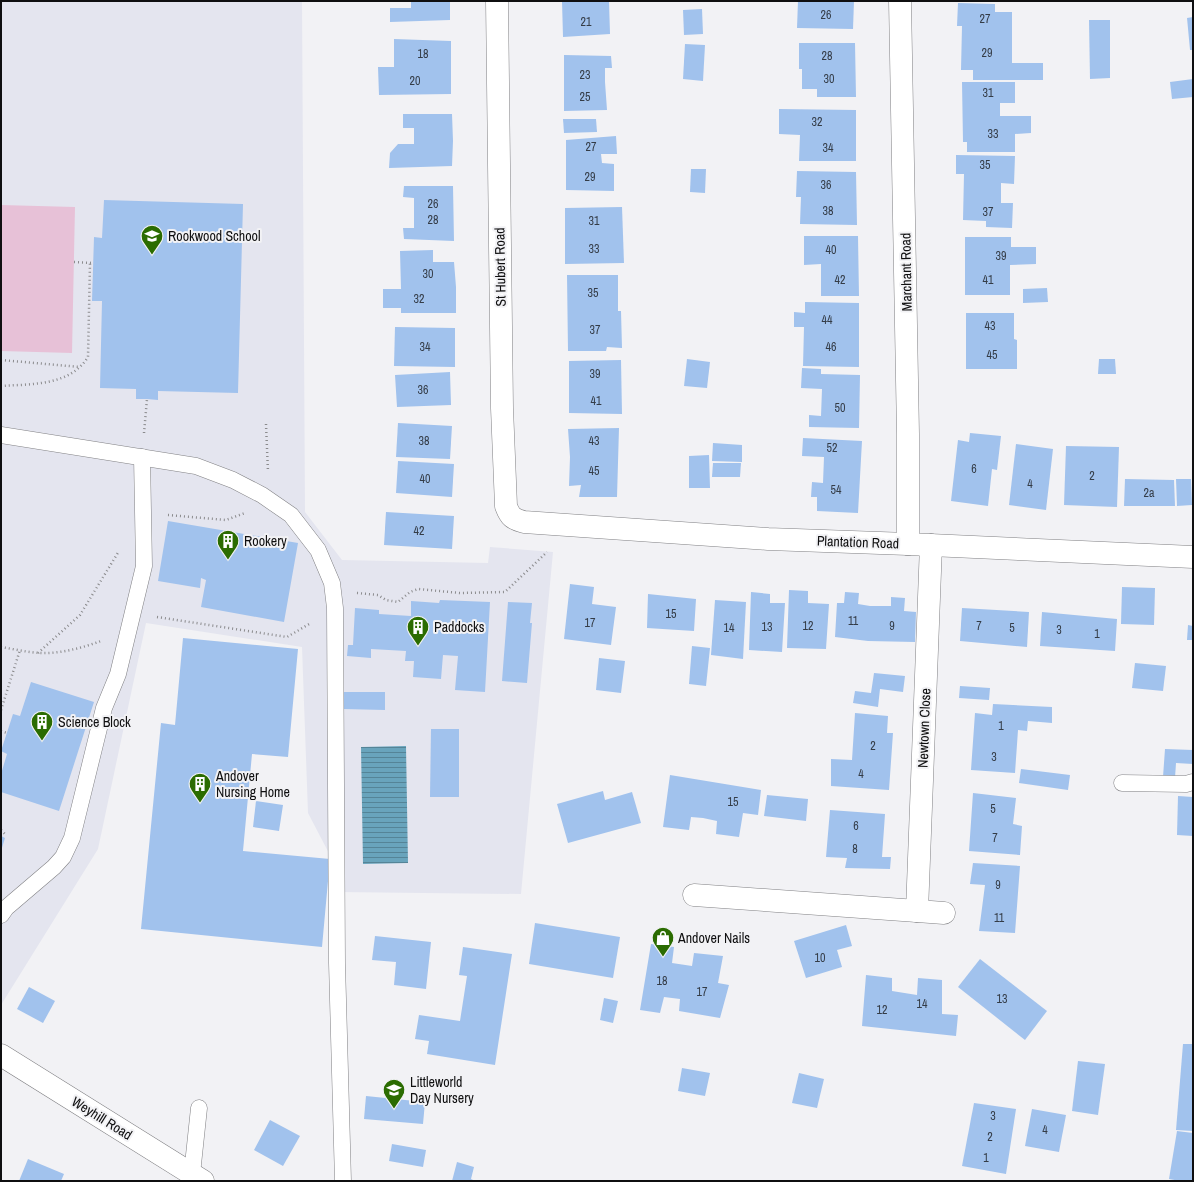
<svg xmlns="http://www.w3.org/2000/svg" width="1194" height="1182" font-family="'Archivo Narrow',sans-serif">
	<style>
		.built { fill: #e4e5ef }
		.pitch { fill: #e7c1d7 }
		.water { fill: url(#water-rules) }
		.building { fill: #a1c2ed }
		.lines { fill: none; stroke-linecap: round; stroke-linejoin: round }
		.lane-casing { stroke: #818184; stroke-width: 17 }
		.street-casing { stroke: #818184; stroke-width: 23 }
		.secondary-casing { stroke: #818184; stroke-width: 23 }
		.path { stroke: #8b8b8d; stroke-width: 2.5; stroke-dasharray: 1 3; stroke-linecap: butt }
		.lane { stroke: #fff; stroke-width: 16 }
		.street { stroke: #fff; stroke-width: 22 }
		.secondary { stroke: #fff; stroke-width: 22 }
		.labels { text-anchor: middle; stroke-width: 4; stroke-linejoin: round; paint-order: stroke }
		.number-label { font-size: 12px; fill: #343c47 }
		.poi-label { font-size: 14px; fill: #0f0f10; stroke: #f2f2f5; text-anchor: start }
		.street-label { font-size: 14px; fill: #0f0f10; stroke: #f2f2f5 }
	</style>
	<defs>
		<pattern id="water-rules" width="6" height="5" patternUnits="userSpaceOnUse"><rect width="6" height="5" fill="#69a4bc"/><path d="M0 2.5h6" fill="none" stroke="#558497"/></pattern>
	</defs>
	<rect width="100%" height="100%" fill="#f2f2f5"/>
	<!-- built -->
	<polygon class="built" points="1,1 302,1 305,512 342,560 488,563 490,547 553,552 521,894 337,892 332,859 308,813 302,647 146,623 98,849 1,1005"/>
	<!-- pitch -->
	<polygon class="pitch" points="1,205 75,207 72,353 1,351"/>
	<!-- water -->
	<polygon class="water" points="406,746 408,863 363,864 361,747"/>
	<!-- building -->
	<g class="building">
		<polygon points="411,1 450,1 450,20 390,22 390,8 411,8"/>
		<polygon points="562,1 609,1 610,34 563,37"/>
		<polygon points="798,1 854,1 853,29 797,28"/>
		<polygon points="958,3 995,4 995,12 1012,12 1012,63 1043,63 1043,80 973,80 973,70 961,70 962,26 957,26"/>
		<polygon points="702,9 703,34 684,35 683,10"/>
		<polygon points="1193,17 1193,50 1190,50 1187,18"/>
		<polygon points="1089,20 1110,20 1110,78 1090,79"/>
		<polygon points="394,39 451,41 451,94 379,95 378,67 394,67"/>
		<polygon points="799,43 855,43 856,97 817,97 817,89 802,89 802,69 799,69"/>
		<polygon points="685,44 705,45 703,81 683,79"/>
		<polygon points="564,55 611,56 612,68 605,68 605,82 607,110 564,111"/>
		<polygon points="1193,79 1193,97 1172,99 1170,82"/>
		<polygon points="962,82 1015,82 1015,103 1000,103 1000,116 1031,116 1031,133 1015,134 1015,152 967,152 967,142 963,142"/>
		<polygon points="779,109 856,110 856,161 799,161 800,135 779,134"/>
		<polygon points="403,114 452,114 453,141 452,166 389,168 390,153 398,144 414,144 414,128 403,128"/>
		<polygon points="563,119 596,119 597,132 564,133"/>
		<polygon points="616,136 617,154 601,154 602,163 614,164 614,191 566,190 566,140"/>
		<polygon points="956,155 1015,156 1014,184 1001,183 1001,203 1013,203 1012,228 986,227 986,221 963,220 964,174 956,174"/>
		<polygon points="691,169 706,169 705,193 690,192"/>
		<polygon points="797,171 856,172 857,225 800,224 801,197 796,197"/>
		<polygon points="404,186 453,186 454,241 404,239 403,228 414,228 414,198 403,197"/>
		<polygon points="104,200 243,204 238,393 158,391 158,400 147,399 136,399 136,389 100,388 102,301 92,301 94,237 102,238"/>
		<polygon points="622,207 624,263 565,264 565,208"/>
		<polygon points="804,236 858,236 859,296 821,296 821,264 804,265"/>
		<polygon points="965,237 1011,237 1011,247 1036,247 1036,264 1010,265 1010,295 965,295"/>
		<polygon points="433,250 433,262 454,262 456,287 456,313 401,313 401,308 383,308 383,289 401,289 400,251"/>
		<polygon points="567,275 618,275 618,311 621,311 622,348 607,347 606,351 568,351"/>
		<polygon points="1047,288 1048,302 1023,303 1023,289"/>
		<polygon points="805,302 859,303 859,367 803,366 804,327 794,327 794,312 805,313"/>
		<polygon points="966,313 1014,313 1014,339 1017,340 1017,369 966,369"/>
		<polygon points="395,327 455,328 455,367 394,366"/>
		<polygon points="687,359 710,362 707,388 684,386"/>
		<polygon points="1099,359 1115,359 1116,374 1098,374"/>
		<polygon points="621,360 622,414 569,413 569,361"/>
		<polygon points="802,368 821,369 821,374 860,375 859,428 809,427 809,415 821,416 822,389 801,388"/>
		<polygon points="450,372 451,405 397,407 395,375"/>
		<polygon points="398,423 452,426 450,459 396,457"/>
		<polygon points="619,428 617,497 579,497 581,485 569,486 570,457 568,429"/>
		<polygon points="970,433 1001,436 997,470 992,469 988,506 951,501 958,440 969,442"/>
		<polygon points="803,438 862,441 858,513 817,511 817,497 811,497 812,482 823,483 824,457 802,456"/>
		<polygon points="713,443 742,445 742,462 712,461"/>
		<polygon points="1016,444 1053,449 1046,510 1009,505"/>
		<polygon points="1066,446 1119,447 1117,507 1064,505"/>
		<polygon points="709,455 710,488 689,488 689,456"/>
		<polygon points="398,461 454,464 452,497 396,493"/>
		<polygon points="713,463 741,463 740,477 712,477"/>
		<polygon points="1125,479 1174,480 1175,506 1124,506"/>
		<polygon points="1176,479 1191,479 1192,505 1177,506"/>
		<polygon points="386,512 454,516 452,549 384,545"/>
		<polygon points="168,521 298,543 284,622 201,607 206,580 201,578 200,588 158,581"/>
		<polygon points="570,584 594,587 592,604 616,607 611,645 564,639"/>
		<polygon points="1122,587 1155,588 1154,625 1121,624"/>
		<polygon points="789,590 808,591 808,603 829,604 826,649 787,648"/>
		<polygon points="751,592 770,594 770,603 785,603 782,652 749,650"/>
		<polygon points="845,592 859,593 858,604 870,606 891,606 891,597 905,598 904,611 916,612 915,642 868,641 835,637 837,603 844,603"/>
		<polygon points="648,594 696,599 694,631 647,628"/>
		<polygon points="440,600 490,602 485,692 455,690 458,656 443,655 441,679 413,677 414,661 405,661 406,651 371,649 371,658 347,656 348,645 353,645 355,608 379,610 379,614 411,616 411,601 439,603"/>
		<polygon points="715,600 746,602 743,659 711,655"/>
		<polygon points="508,602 532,603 530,623 532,623 527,683 502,681"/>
		<polygon points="962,608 1029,612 1027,647 960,641"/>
		<polygon points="1042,612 1117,619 1115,651 1040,646"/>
		<polygon points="1188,625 1193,626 1193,640 1187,640"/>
		<polygon points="183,638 298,649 288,757 252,754 243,851 330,859 322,947 141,929 161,723 175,725"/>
		<polygon points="692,646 710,648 706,686 689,684"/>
		<polygon points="599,658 625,661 621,693 596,690"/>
		<polygon points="1135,663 1166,666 1163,691 1132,688"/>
		<polygon points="874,673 905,676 903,692 880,689 878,707 853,703 855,691 871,693"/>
		<polygon points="31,682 94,702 59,811 1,792 1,774 7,754 1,751 13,714 20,716"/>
		<polygon points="960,686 990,688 989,700 959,698"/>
		<polygon points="343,692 385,692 385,710 343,709"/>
		<polygon points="993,704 1052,707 1052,723 1028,721 1027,731 1018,730 1015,773 971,770 975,713 992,715"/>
		<polygon points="855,713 888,716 887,733 893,733 889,790 831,786 831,759 852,760"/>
		<polygon points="431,729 459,729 459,797 430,797"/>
		<polygon points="1165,749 1193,750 1193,764 1176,763 1175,778 1163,777"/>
		<polygon points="1021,769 1070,775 1068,790 1019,783"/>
		<polygon points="670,775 761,790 758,815 743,813 739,837 716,834 717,821 703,818 691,817 689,830 663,827"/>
		<polygon points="603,791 605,800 632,792 641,823 568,843 557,804"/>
		<polygon points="973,793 1016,798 1013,824 1022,826 1020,855 969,851"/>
		<polygon points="767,795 808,799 806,821 764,816"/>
		<polygon points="1178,796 1193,797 1193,836 1177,835"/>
		<polygon points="256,801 283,805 279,831 253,827"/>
		<polygon points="830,810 885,814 882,857 891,857 890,869 845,868 847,858 826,857"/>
		<polygon points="1,836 5,838 1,851"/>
		<polygon points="973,863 1020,866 1015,933 979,931 985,885 970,884"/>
		<polygon points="535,923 620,937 613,978 529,964"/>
		<polygon points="846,925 852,946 837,950 842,967 806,978 794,941"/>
		<polygon points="375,936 431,942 426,989 394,985 396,962 372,960"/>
		<polygon points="651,944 674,947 672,963 692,966 694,953 723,956 718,983 729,985 720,1018 679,1011 680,999 664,997 660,1013 640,1010"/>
		<polygon points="463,947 512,954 495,1065 427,1054 429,1041 415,1039 419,1015 460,1021 467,976 459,975"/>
		<polygon points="980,959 1047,1011 1025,1040 958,987"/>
		<polygon points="866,975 892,978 892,991 917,995 918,978 942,980 942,1014 958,1015 956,1036 862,1026"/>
		<polygon points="29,987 55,1001 43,1023 17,1009"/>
		<polygon points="604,998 618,1001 613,1023 600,1020"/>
		<polygon points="1183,1044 1193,1044 1193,1131 1176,1130"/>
		<polygon points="1078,1061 1105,1064 1098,1115 1072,1111"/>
		<polygon points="682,1068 710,1073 705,1096 678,1091"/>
		<polygon points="799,1073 824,1079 817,1108 792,1103"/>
		<polygon points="366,1096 425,1102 423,1124 364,1119"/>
		<polygon points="974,1103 1016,1109 1006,1174 962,1166"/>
		<polygon points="1032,1109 1066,1115 1059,1152 1025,1146"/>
		<polygon points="270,1120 300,1136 283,1166 254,1150"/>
		<polygon points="1177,1131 1193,1133 1193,1181 1180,1181 1169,1179"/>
		<polygon points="392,1144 426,1150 423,1167 389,1161"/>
		<polygon points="28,1159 64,1174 61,1181 19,1181"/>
		<polygon points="457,1162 474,1167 471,1179 475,1181 452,1181"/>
	</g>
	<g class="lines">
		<!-- lane casing -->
		<g class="lane-casing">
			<g id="lane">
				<polyline points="1,435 196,466 233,480 262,495 291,515 318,550 332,583 335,608 337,963 343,1181"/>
				<polyline points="1122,783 1186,784 1193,782"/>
				<polyline points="1,915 6,908 54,867 63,857 72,838 104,708 118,674 144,566 142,457"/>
				<polyline points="192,1174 199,1108"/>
			</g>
		</g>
		<!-- street casing -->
		<g class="street-casing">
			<g id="street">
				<path d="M497,1L502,408L506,506C510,517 513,519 524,522L768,539L908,544L1193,557"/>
				<polyline points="900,1 908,434 908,544"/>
				<polyline points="694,895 917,911 931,545"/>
				<polyline points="917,911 944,913"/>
			</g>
		</g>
		<!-- secondary casing -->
		<g class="secondary-casing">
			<polyline id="secondary" points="1,1055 203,1181"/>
		</g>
		<!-- path -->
		<g class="path">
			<polyline points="74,262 93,263"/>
			<polyline points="1,360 80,367"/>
			<path d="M1,386C31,384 70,386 88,357L90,263"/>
			<polyline points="266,424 268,472"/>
			<polyline points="144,433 147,399"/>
			<polyline points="168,515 226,520 245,513"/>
			<polyline points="357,593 378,595 386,600 398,602 410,592 418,589 460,593 505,592 547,552"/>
			<polyline points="157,617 287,637 311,623"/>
			<path d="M1,647C13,649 26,652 39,653C59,654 82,648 101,641"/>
			<polyline points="38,653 80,615 119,551"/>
			<polyline points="1,710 20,650"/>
			<polyline points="1,731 7,733"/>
			<polyline points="1,830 5,834"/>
		</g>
		<!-- lane -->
		<use href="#lane" class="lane"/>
		<!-- street -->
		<use href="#street" class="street"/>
		<!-- secondary -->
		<use href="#secondary" class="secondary"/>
	</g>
	<!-- icons -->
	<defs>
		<g id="school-pin" transform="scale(1.15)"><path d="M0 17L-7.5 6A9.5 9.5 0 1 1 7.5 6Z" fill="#2b6c01" stroke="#f2f2f5"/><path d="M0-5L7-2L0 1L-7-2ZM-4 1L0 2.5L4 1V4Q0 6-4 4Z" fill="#fff"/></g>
		<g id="building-pin" transform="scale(1.15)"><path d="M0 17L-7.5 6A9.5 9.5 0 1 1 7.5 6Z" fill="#2b6c01" stroke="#f2f2f5"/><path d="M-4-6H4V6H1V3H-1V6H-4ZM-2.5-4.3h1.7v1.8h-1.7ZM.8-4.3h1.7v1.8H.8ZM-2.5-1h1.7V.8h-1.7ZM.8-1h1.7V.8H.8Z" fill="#fff"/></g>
		<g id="shop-pin" transform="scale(1.15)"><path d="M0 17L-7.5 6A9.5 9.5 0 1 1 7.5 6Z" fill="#2b6c01" stroke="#f2f2f5"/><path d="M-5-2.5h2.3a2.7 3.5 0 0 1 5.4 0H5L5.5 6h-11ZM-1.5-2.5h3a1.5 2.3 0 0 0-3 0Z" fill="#fff"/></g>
	</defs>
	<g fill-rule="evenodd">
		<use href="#school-pin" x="152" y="236"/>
		<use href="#building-pin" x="228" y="541"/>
		<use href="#building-pin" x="418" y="627"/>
		<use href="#building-pin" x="42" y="722"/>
		<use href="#building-pin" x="200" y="784"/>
		<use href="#shop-pin" x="663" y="938"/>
		<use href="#school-pin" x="394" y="1090"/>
	</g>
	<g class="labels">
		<!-- number labels -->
		<g class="number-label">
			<text x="826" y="19">26</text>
			<text x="985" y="23">27</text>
			<text x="586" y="26">21</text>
			<text x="987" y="57">29</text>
			<text x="423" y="58">18</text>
			<text x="827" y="60">28</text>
			<text x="585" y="79">23</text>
			<text x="829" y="83">30</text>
			<text x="415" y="85">20</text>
			<text x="988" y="97">31</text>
			<text x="585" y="101">25</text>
			<text x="817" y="126">32</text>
			<text x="993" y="138">33</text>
			<text x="591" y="151">27</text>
			<text x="828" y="152">34</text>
			<text x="985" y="169">35</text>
			<text x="590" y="181">29</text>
			<text x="826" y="189">36</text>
			<text x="433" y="208">26</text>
			<text x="828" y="215">38</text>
			<text x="988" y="216">37</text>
			<text x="433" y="224">28</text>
			<text x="594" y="225">31</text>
			<text x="594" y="253">33</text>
			<text x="831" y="254">40</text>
			<text x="1001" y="260">39</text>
			<text x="428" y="278">30</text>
			<text x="840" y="284">42</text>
			<text x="988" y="284">41</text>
			<text x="593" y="297">35</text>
			<text x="419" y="303">32</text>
			<text x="827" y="324">44</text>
			<text x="990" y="330">43</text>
			<text x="595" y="334">37</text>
			<text x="425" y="351">34</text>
			<text x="831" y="351">46</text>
			<text x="992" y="359">45</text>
			<text x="595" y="378">39</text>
			<text x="423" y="394">36</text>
			<text x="596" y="405">41</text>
			<text x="840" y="412">50</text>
			<text x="424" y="445">38</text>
			<text x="594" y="445">43</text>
			<text x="832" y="452">52</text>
			<text x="974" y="473">6</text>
			<text x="594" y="475">45</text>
			<text x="1092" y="480">2</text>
			<text x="425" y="483">40</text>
			<text x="1030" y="488">4</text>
			<text x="836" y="494">54</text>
			<text x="1149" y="497">2a</text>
			<text x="419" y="535">42</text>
			<text x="671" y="618">15</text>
			<text x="853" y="625">11</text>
			<text x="590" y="627">17</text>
			<text x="808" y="630">12</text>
			<text x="892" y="630">9</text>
			<text x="979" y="630">7</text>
			<text x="767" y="631">13</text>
			<text x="729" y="632">14</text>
			<text x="1012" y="632">5</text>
			<text x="1059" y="634">3</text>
			<text x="1097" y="638">1</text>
			<text x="1001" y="730">1</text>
			<text x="873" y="750">2</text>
			<text x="994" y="761">3</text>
			<text x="861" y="778">4</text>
			<text x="733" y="806">15</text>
			<text x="993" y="813">5</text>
			<text x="856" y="830">6</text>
			<text x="995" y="842">7</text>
			<text x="855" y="853">8</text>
			<text x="998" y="889">9</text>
			<text x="999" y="922">11</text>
			<text x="820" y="962">10</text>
			<text x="662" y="985">18</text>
			<text x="702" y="996">17</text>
			<text x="1002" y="1003">13</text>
			<text x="922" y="1008">14</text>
			<text x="882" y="1014">12</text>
			<text x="993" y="1120">3</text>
			<text x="1045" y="1134">4</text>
			<text x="990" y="1141">2</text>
			<text x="986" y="1162">1</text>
		</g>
		<!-- poi labels -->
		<g class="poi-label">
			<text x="168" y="241">Rookwood School</text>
			<text x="244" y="546">Rookery</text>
			<text x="434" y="632">Paddocks</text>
			<text x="58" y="727">Science Block</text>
			<text x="216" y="781">Andover<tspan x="216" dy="16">Nursing Home</tspan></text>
			<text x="678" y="943">Andover Nails</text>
			<text x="410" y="1087">Littleworld<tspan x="410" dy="16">Day Nursery</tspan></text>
		</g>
		<!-- street labels -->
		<g class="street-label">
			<text transform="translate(500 267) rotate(-91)" y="5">St Hubert Road</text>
			<text transform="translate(906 272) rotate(-91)" y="5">Marchant Road</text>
			<text transform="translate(858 542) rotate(2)" y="5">Plantation Road</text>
			<text transform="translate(924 728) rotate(-88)" y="5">Newtown Close</text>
			<text transform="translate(102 1118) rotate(32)" y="5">Weyhill Road</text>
		</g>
	</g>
	<!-- border -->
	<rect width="1194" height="1182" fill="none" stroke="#0f0f10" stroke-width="4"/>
</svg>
